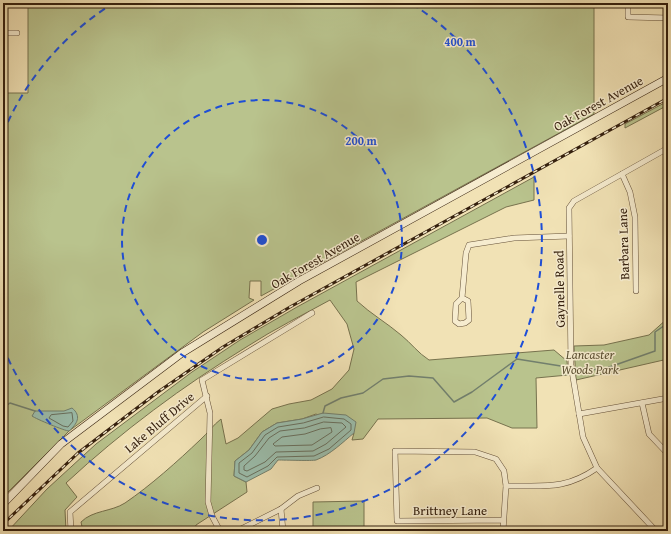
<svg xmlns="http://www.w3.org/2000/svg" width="671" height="534" font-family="'Gentium Book Plus',serif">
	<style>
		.green { fill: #b9c38d; stroke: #77724e }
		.water { fill: #9bbead; stroke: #727f6d }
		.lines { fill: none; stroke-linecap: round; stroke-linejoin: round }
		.shore { stroke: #686f5e; stroke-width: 1 }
		.stream { stroke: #727f6d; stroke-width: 1.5 }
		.street-casing { stroke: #645038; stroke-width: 6 }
		.secondary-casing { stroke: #35200e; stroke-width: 8 }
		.street { stroke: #f6eccf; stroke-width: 5 }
		.secondary { stroke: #f6eccf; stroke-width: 7 }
		.rail-casing { stroke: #35200e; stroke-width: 3 }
		.rail { stroke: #f6eccf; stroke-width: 1.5; stroke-dasharray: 4.5; stroke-linecap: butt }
		.ring { fill: none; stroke: #1d4ed8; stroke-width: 2; stroke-dasharray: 7 5 }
		.labels { text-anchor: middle; stroke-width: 3; stroke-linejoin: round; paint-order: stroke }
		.street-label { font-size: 13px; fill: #35200e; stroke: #f6eccf }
		.park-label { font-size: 13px; font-style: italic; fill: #5d5134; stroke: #f6eccf }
		.centre { fill: #1d4ed8; stroke: #f6eccf; stroke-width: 2 }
		.ring-label { font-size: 12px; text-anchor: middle; font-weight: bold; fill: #1d4ed8; stroke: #f6eccf; stroke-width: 3; stroke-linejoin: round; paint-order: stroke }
	</style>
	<rect width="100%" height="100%" fill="#f1e2b5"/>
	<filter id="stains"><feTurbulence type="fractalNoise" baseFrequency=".005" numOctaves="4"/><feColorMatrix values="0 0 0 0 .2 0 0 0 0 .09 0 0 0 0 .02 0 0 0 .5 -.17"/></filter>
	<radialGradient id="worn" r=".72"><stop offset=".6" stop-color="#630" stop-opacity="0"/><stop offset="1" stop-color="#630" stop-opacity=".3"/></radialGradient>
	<!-- green -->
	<g class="green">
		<polygon points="28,3 594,3 594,114 261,296 261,281 250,281 249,298 254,300 203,332 69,431 3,497 3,93 28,93"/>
		<polygon points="668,101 668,105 625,128 625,124"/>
		<path d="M534,177V200L506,207L356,282L357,301C371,314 387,323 401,335C411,343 418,353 429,360L554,350L567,361L568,375L536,378L537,428H512L487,418L378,419L363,439L352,440L354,433L316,414L302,419L277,423L262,432L249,450L235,461L234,476L246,482L247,492L196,525L194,531H83L81,522C93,510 111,512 125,503C150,486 178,461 200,440C208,433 213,425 221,419L226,444L238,438L272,409L289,404L311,400L332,389L349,370L354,349L347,324L330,300C303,315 274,329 248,346C183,386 122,431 66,483L77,497L65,510L66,531H8L47,489L96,444L192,372L240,340L297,307Z"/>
		<polygon points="668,318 668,359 576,380 574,346 604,345 649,335"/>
		<polygon points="364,501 364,527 388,527 388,531 313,531 313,502"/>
	</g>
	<!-- water -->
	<g class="water">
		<path d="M72,408C82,416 77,424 69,431C65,431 36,419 32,416L35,411H64Z"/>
		<path d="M323,413L346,415L356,422L354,433C343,442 330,455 316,460C312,461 285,460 278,460L271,469L246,482L234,476L235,461L249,450L262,432L277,423L302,419Z"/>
	</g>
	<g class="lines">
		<!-- shore -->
		<g class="shore">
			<polygon points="72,413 73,421 68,427 63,426 49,418 51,415"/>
			<polygon points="324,417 344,419 351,424 351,430 329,449 314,456 277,457 268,466 247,477 239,473 239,463 252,453 265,435 278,427 303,423"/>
			<polygon points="324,422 342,423 346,427 326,444 313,451 276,452 265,462 247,471 244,470 244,466 255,456 269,438 280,431 304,428"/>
			<polygon points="331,428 332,432 312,445 275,446 273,444 282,437 305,434 320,429"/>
		</g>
		<!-- stream -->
		<g class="stream">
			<polyline points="575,368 601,370 655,351 655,332 668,323"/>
			<polyline points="3,408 10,403 35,411"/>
			<polyline points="323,413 325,406 341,398 363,393 383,379 409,376 433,378 454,402 472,392 517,359 567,367"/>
		</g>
		<!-- street casing -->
		<g class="street-casing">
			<g id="street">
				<polyline points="628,3 628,17 668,18"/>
				<polyline points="3,33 17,33"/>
				<polyline points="622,174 630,192 635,217 636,291"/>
				<polyline points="462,298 468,301 469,320 465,323 459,324 455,321 456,304 462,298 466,253 469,245 514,238 569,236"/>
				<polyline points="642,403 649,434 668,454"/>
				<polyline points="579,414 668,398"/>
				<path d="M506,486C543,485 564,491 597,468"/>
				<polyline points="281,509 283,531"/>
				<polyline points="71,531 70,512 207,396"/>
				<polyline points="220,531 212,516 208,502 210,413 202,380 312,313"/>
				<polyline points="237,531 281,509 298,496 317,488"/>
				<polyline points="503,531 506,486 504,471 496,459 475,452 395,451 397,521 503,520"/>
				<polyline points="656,531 597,468 583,437 571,365 569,208 574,201 668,148"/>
			</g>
		</g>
		<!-- secondary casing -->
		<g class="secondary-casing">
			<polyline id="secondary" points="3,504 61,444 182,353 299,281 668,78"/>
		</g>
		<!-- street -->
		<use href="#street" class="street"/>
		<!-- secondary -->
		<use href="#secondary" class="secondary"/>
		<!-- rail casing -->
		<g class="rail-casing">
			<polyline id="rail" points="3,524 78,453 158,392 223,347 290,307 668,98"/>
		</g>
		<!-- rail -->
		<use href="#rail" class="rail"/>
	</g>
	<!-- distance rings -->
	<g class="ring">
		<circle cx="262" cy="240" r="140"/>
		<path d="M3 133A280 280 0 0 1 112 4M412 4A280 280 0 1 1 3 347"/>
	</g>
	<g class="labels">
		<!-- street labels -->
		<g class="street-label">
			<text transform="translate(598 103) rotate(-29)" y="5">Oak Forest Avenue</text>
			<text transform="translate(623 244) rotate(-92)" y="5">Barbara Lane</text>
			<text transform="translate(315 260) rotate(-30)" y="5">Oak Forest Avenue</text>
			<text transform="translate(559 289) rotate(-91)" y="5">Gaynelle Road</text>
			<text transform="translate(159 422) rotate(-40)" y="5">Lake Bluff Drive</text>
			<text x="450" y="515">Brittney Lane</text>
		</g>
		<!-- park labels -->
		<g class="park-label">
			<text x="590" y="359">Lancaster<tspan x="590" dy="15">Woods Park</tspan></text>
		</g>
	</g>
	<circle cx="262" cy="240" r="6" class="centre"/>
	<g class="ring-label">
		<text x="460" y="46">400 m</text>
		<text x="361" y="145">200 m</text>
	</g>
	<!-- margin -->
	<rect width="671" height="534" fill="none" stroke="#f1e2b5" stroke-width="16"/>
	<rect x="4" y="4" width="663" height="526" fill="none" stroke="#35200e" stroke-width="2"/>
	<rect x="8" y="8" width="655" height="518" fill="none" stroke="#35200e"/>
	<rect width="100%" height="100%" filter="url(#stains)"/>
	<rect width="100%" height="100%" fill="url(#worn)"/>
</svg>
